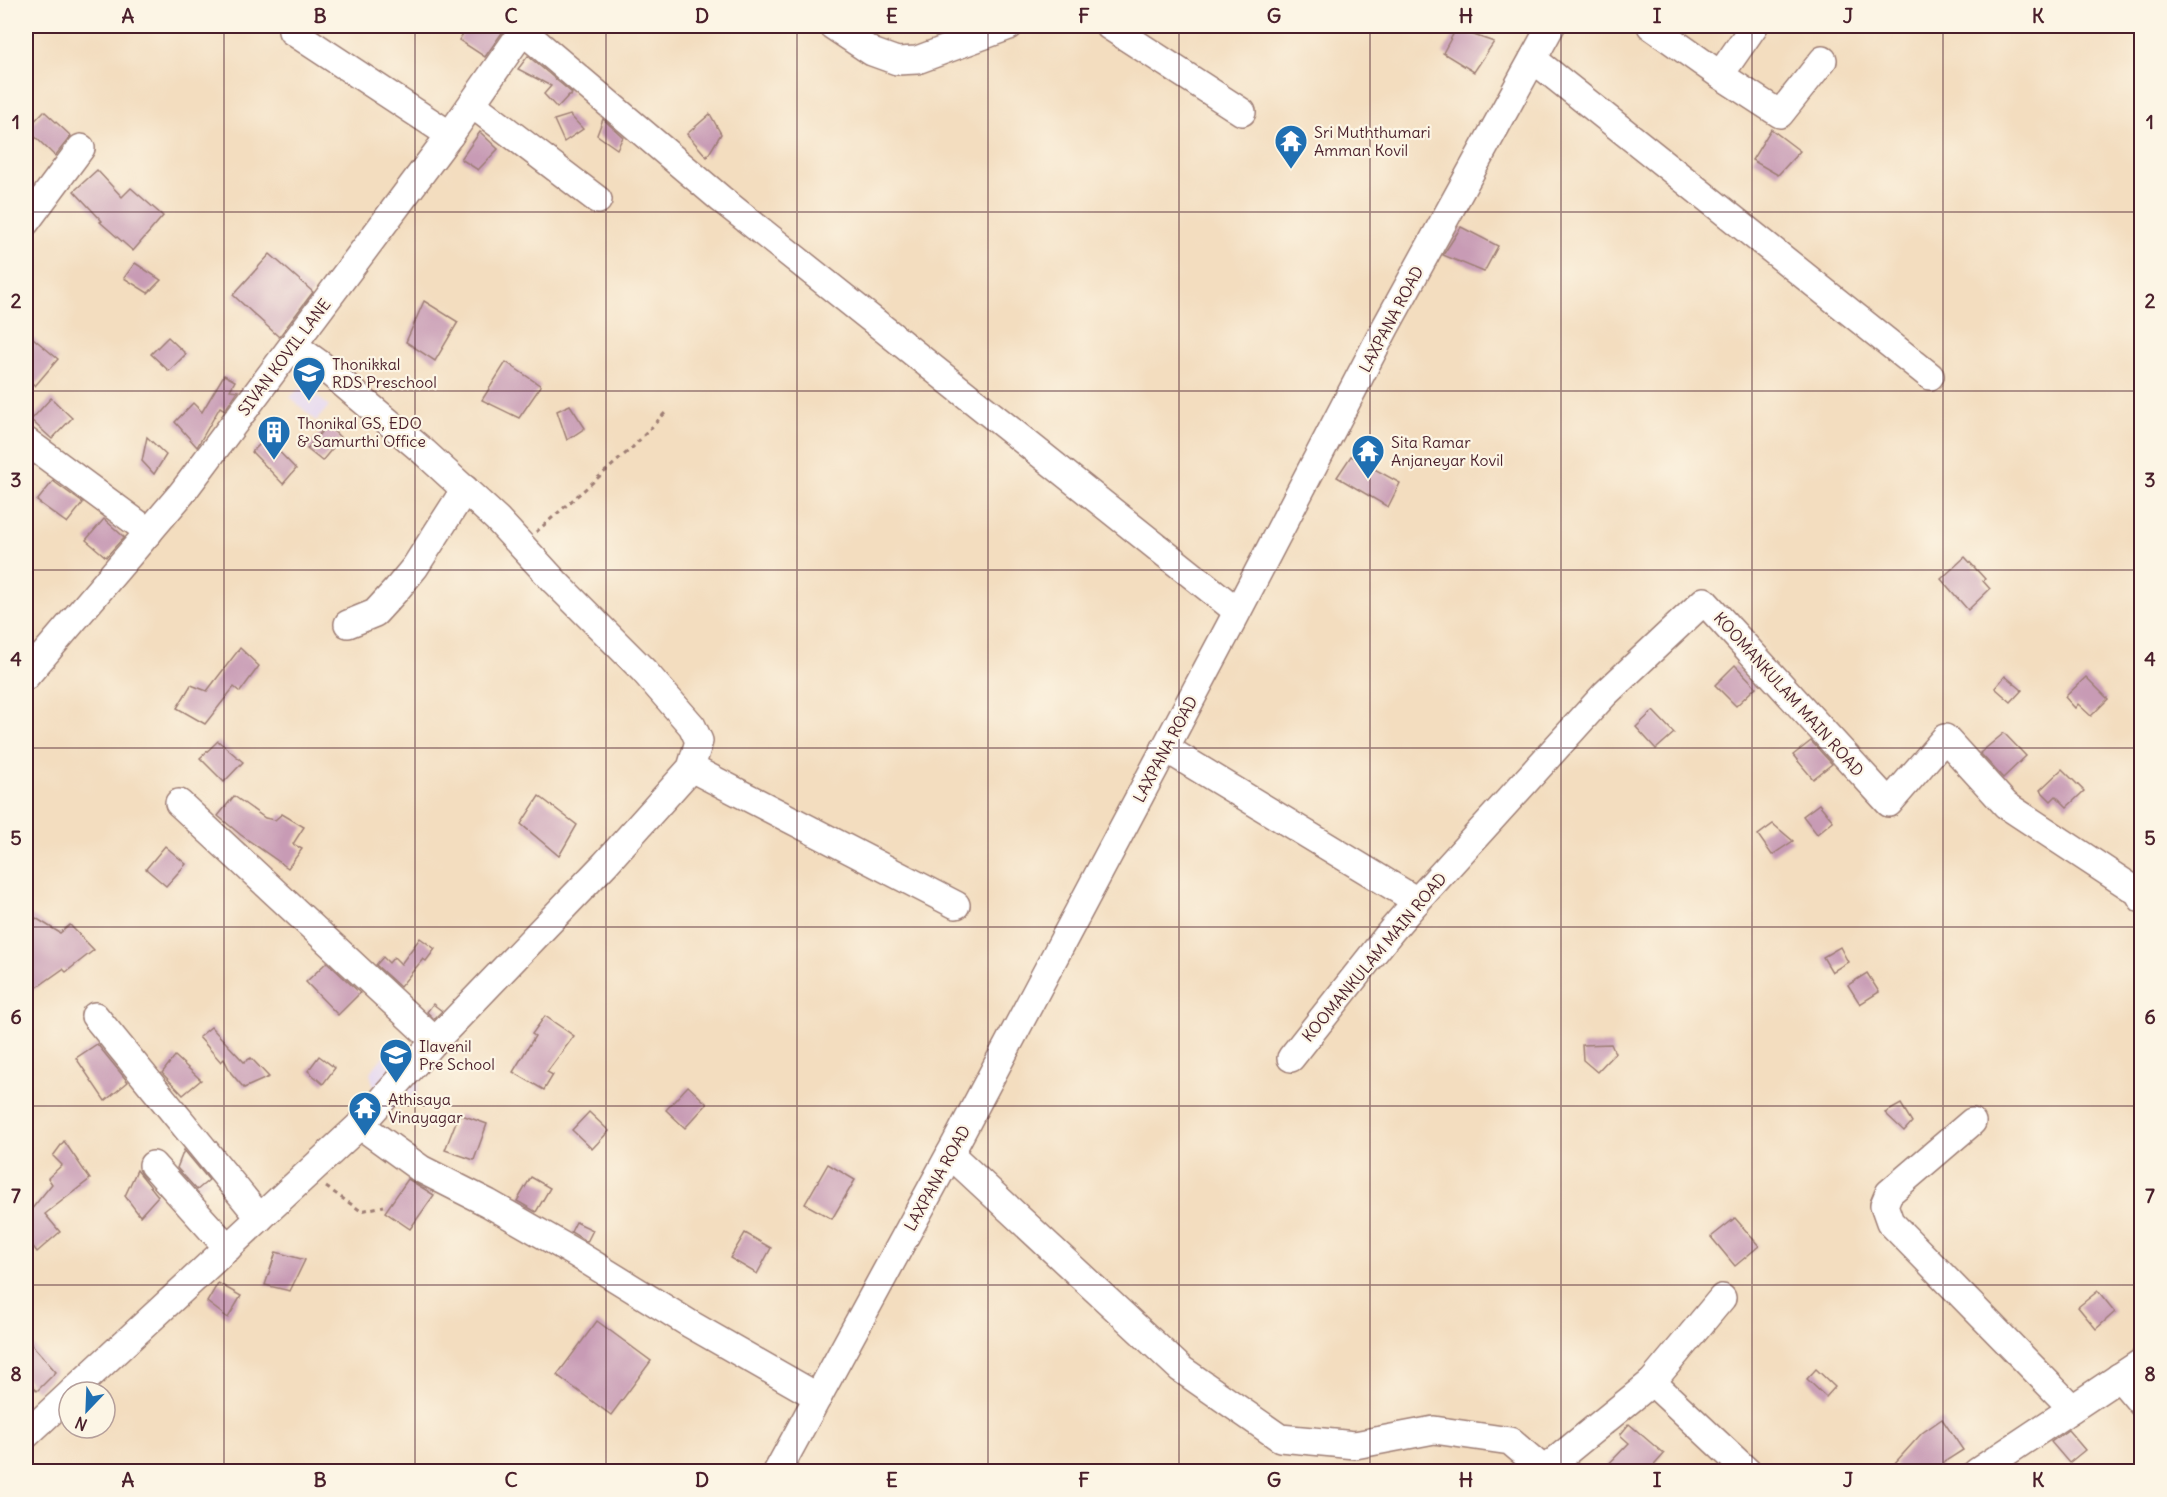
<svg xmlns="http://www.w3.org/2000/svg" width="2167" height="1497" font-family="Delius,sans-serif">
	<style>
		.built { fill: #e2d4f3 }
		.building { fill: #c89bb5 }
		.lines { fill: none; stroke-linecap: round; stroke-linejoin: round }
		.minor-casing { stroke: #9e7e75; stroke-width: 30 }
		.path { stroke: #9e7e75; stroke-width: 3; stroke-dasharray: 4.5 4.5; stroke-linecap: butt }
		.minor { stroke: #fff; stroke-width: 27 }
		.grid { fill: none; stroke: #4a1f2b; stroke-width: 1.5; stroke-opacity: 0.55 }
		.labels { text-anchor: middle; stroke-width: 4.5; stroke-linejoin: round; paint-order: stroke }
		.poi-label { font-size: 16px; fill: #4a1f2b; stroke: #fcf5e5; text-anchor: start }
		.street-label { font-size: 16px; fill: #4a1f2b; stroke: #fcf5e5 }
		.neatline { fill: none; stroke: #4a1f2b; stroke-width: 2 }
		.grid-label { font-size: 20px; text-anchor: middle; font-weight: bold; fill: #4a1f2b }
	</style>
	<rect width="100%" height="100%" fill="#fcf5e5"/>
	<filter id="ink" filterUnits="userSpaceOnUse"><feTurbulence type="fractalNoise" baseFrequency=".0167" numOctaves="2"/><feDisplacementMap in="SourceGraphic" scale="12" xChannelSelector="R" yChannelSelector="G"/><feConvolveMatrix kernelMatrix="1 2 1 2 8 2 1 2 1" color-interpolation-filters="sRGB"/></filter>
	<filter id="wash" filterUnits="userSpaceOnUse"><feTurbulence type="fractalNoise" baseFrequency=".008" numOctaves="4" result="noise"/><feDisplacementMap in="SourceGraphic" scale="24" xChannelSelector="R" yChannelSelector="G"/><feGaussianBlur stdDeviation="1.35" result="paint"/><feColorMatrix in="noise" values="0 0 0 0 0 0 0 0 0 0 0 0 0 0 0 0 0 1.4 0 .05"/><feComposite in="paint" operator="in"/></filter>
	<g filter="url(#wash)">
		<rect width="100%" height="100%" fill="#f3ddbf"/>
		<!-- built -->
		<g class="built">
			<polygon points="303,385 329,406 316,421 290,397"/>
			<polygon points="407,1054 422,1072 417,1095 397,1105 376,1095 370,1073 384,1055"/>
		</g>
		<g id="blocks">
			<!-- building -->
			<g class="building">
				<polygon points="468,26 496,26 504,30 485,57 459,40"/>
				<polygon points="1456,29 1494,42 1474,72 1443,53"/>
				<polygon points="528,56 572,93 571,96 569,95 557,108 544,94 551,86 518,69"/>
				<polygon points="44,111 71,136 55,156 27,129"/>
				<polygon points="710,114 721,134 707,157 687,134"/>
				<polygon points="570,115 583,129 564,142 554,120"/>
				<polygon points="603,119 623,137 617,149 597,135"/>
				<polygon points="1771,129 1800,151 1778,175 1752,160"/>
				<polygon points="480,132 498,149 478,170 461,159"/>
				<polygon points="97,170 122,197 131,188 163,216 133,251 100,222 102,221 74,191"/>
				<polygon points="1461,227 1498,246 1484,272 1443,255"/>
				<polygon points="270,254 313,292 279,337 233,295"/>
				<polygon points="135,263 161,280 148,293 124,278"/>
				<polygon points="424,301 458,322 435,361 406,342"/>
				<polygon points="168,337 186,354 169,371 151,354"/>
				<polygon points="33,338 58,359 35,386 26,377 26,346"/>
				<polygon points="506,362 541,386 519,418 482,400"/>
				<polygon points="224,375 235,381 230,390 238,391 225,410 220,407 197,447 175,422 193,403 202,412"/>
				<polygon points="51,398 72,418 52,439 31,420"/>
				<polygon points="570,405 585,428 567,440 557,411"/>
				<polygon points="327,425 341,438 322,461 307,449"/>
				<polygon points="147,437 166,455 154,474 142,461"/>
				<polygon points="266,438 296,469 283,484 252,452"/>
				<polygon points="1351,456 1400,483 1388,507 1337,477"/>
				<polygon points="53,481 83,503 67,523 37,501"/>
				<polygon points="104,519 124,537 106,557 86,540"/>
				<polygon points="1965,557 1985,579 1983,581 1990,589 1968,610 1941,579"/>
				<polygon points="240,648 259,666 240,692 234,687 205,724 177,708 191,685 207,691"/>
				<polygon points="1735,665 1756,687 1736,706 1715,685"/>
				<polygon points="2005,676 2022,690 2011,702 1995,688"/>
				<polygon points="2086,677 2108,699 2091,716 2078,704 2075,708 2065,697"/>
				<polygon points="1653,711 1674,733 1656,749 1636,727"/>
				<polygon points="2004,733 2026,756 2003,778 1980,753"/>
				<polygon points="218,741 243,762 224,782 200,758"/>
				<polygon points="1811,741 1832,764 1813,779 1793,755"/>
				<polygon points="2062,769 2084,791 2067,807 2056,796 2051,801 2040,790"/>
				<polygon points="234,796 265,818 275,820 282,814 304,827 293,844 302,849 288,868 241,835 218,816"/>
				<polygon points="539,796 577,825 559,856 521,824"/>
				<polygon points="1819,804 1833,821 1817,834 1803,816"/>
				<polygon points="1773,824 1793,841 1772,855 1758,835"/>
				<polygon points="165,846 186,864 166,886 146,869"/>
				<polygon points="26,912 60,933 70,925 94,950 66,972 63,969 26,995"/>
				<polygon points="420,938 435,949 426,961 423,959 400,987 376,965 383,957 389,963 394,957 401,964"/>
				<polygon points="1840,947 1848,962 1832,972 1823,957"/>
				<polygon points="327,962 360,993 338,1015 306,982"/>
				<polygon points="1867,973 1879,992 1860,1004 1848,985"/>
				<polygon points="433,1004 442,1011 434,1019 427,1012"/>
				<polygon points="545,1016 574,1036 547,1072 553,1075 544,1090 513,1072 535,1036 532,1034"/>
				<polygon points="211,1027 244,1062 251,1058 269,1077 244,1088 231,1073 224,1059 221,1062 199,1037"/>
				<polygon points="97,1044 128,1082 105,1101 76,1058"/>
				<polygon points="1611,1044 1615,1053 1597,1072 1583,1060 1582,1045"/>
				<polygon points="175,1056 201,1080 183,1095 162,1073"/>
				<polygon points="319,1056 335,1068 323,1084 308,1071"/>
				<polygon points="688,1086 707,1104 685,1128 666,1110"/>
				<polygon points="1901,1104 1912,1122 1904,1131 1885,1113"/>
				<polygon points="589,1112 609,1131 592,1149 572,1130"/>
				<polygon points="459,1114 487,1124 474,1160 445,1150"/>
				<polygon points="64,1141 90,1179 45,1214 60,1232 37,1252 26,1237 26,1216 52,1184 48,1178 62,1165 53,1156"/>
				<polygon points="184,1150 209,1180 197,1190 177,1168"/>
				<polygon points="828,1164 855,1180 832,1219 805,1204"/>
				<polygon points="137,1170 158,1196 140,1216 125,1196"/>
				<polygon points="531,1177 550,1188 536,1212 517,1201"/>
				<polygon points="408,1179 434,1195 410,1229 385,1212"/>
				<polygon points="1735,1218 1759,1246 1735,1266 1711,1237"/>
				<polygon points="576,1222 593,1230 587,1242 571,1232"/>
				<polygon points="745,1233 771,1248 757,1274 730,1258"/>
				<polygon points="276,1252 305,1260 290,1291 265,1285"/>
				<polygon points="218,1283 241,1296 228,1318 207,1302"/>
				<polygon points="2098,1291 2115,1312 2096,1329 2078,1307"/>
				<polygon points="597,1321 651,1361 611,1415 557,1375"/>
				<polygon points="26,1338 56,1372 37,1391 26,1378"/>
				<polygon points="1816,1369 1835,1387 1826,1397 1807,1379"/>
				<polygon points="1942,1419 1963,1450 1944,1462 1936,1472 1903,1472 1894,1464 1922,1433"/>
				<polygon points="1629,1424 1664,1454 1648,1472 1601,1472 1629,1443 1620,1435"/>
				<polygon points="2068,1430 2085,1450 2069,1463 2051,1442"/>
			</g>
		</g>
	</g>
	<g filter="url(#ink)">
		<use href="#blocks" fill-opacity="0" stroke="#9e7e75" stroke-width="1.5"/>
		<g class="lines">
			<!-- minor casing -->
			<g class="minor-casing">
				<g id="minor">
					<polyline points="833,26 872,52 897,61 917,60 1009,26"/>
					<polyline points="1109,26 1242,112"/>
					<polyline points="1651,26 1720,75 1754,26"/>
					<polyline points="292,31 450,135"/>
					<polyline points="523,31 721,199 1237,611"/>
					<polyline points="1533,59 1930,376"/>
					<polyline points="1720,75 1780,114 1823,60"/>
					<polyline points="472,104 598,200"/>
					<polyline points="26,222 81,148"/>
					<polyline points="26,441 149,532"/>
					<polyline points="348,624 375,613 397,589 415,567 465,489"/>
					<polyline points="26,676 182,493 450,135 526,26"/>
					<polyline points="1165,748 1417,901"/>
					<polyline points="691,768 956,905"/>
					<polyline points="179,803 435,1041"/>
					<polyline points="95,1016 260,1218"/>
					<polyline points="1291,1058 1392,930 1417,901 1605,694 1704,601 1889,803 1945,738 2006,805 2138,892 2142,899"/>
					<polyline points="1972,1122 1889,1193 1884,1205 1890,1222 2072,1408"/>
					<polyline points="360,1125 421,1169 488,1203 575,1253 690,1324 818,1397"/>
					<polyline points="950,1154 1181,1369 1280,1438 1355,1445 1434,1430 1510,1441 1544,1470 1652,1382 1722,1298"/>
					<polyline points="153,1165 228,1248"/>
					<polyline points="2119,1377 2142,1404"/>
					<polyline points="1652,1382 1748,1472"/>
					<polyline points="72,1392 360,1125 435,1041 605,864 691,768 699,741 692,726 644,671 555,582 497,519 424,452 321,365 293,345"/>
					<polyline points="26,1435 69,1395"/>
					<polyline points="777,1472 950,1154 1232,622 1385,328 1551,26"/>
					<polyline points="1977,1472 2142,1362"/>
				</g>
			</g>
			<!-- path -->
			<g class="path">
				<polyline points="536,532 632,448 665,413"/>
				<polyline points="326,1187 361,1211 384,1206"/>
			</g>
			<!-- minor -->
			<use href="#minor" class="minor"/>
		</g>
	</g>
	<!-- grid -->
	<path class="grid" d="M224,26V1472M415,26V1472M606,26V1472M797,26V1472M988,26V1472M1179,26V1472M1370,26V1472M1561,26V1472M1752,26V1472M1943,26V1472M26,212H2142M26,391H2142M26,570H2142M26,748H2142M26,927H2142M26,1106H2142M26,1285H2142"/>
	<!-- icons -->
	<defs>
		<g id="temple-pin" transform="scale(1.725)"><path d="M0 17L-7.5 6A9.5 9.5 0 1 1 7.5 6Z" fill="#1f6fb2" stroke="#fcf5e5"/><path d="M0-6L5-2H3V0L6.5 2.5H4V6H1.5V3h-3V6H-4V2.5H-6.5L-3 0V-2H-5Z" fill="#fff"/></g>
		<g id="school-pin" transform="scale(1.725)"><path d="M0 17L-7.5 6A9.5 9.5 0 1 1 7.5 6Z" fill="#1f6fb2" stroke="#fcf5e5"/><path d="M0-5L7-2L0 1L-7-2ZM-4 1L0 2.5L4 1V4Q0 6-4 4Z" fill="#fff"/></g>
		<g id="building-pin" transform="scale(1.725)"><path d="M0 17L-7.5 6A9.5 9.5 0 1 1 7.5 6Z" fill="#1f6fb2" stroke="#fcf5e5"/><path d="M-4-6H4V6H1V3H-1V6H-4ZM-2.5-4.3h1.7v1.8h-1.7ZM.8-4.3h1.7v1.8H.8ZM-2.5-1h1.7V.8h-1.7ZM.8-1h1.7V.8H.8Z" fill="#fff"/></g>
	</defs>
	<g fill-rule="evenodd">
		<use href="#temple-pin" x="1291" y="141"/>
		<use href="#school-pin" x="309" y="373"/>
		<use href="#building-pin" x="274" y="432"/>
		<use href="#temple-pin" x="1368" y="451"/>
		<use href="#school-pin" x="396" y="1055"/>
		<use href="#temple-pin" x="365" y="1108"/>
	</g>
	<g class="labels">
		<!-- poi labels -->
		<g class="poi-label">
			<text x="1314" y="138">Sri Muththumari<tspan x="1314" dy="18">Amman Kovil</tspan></text>
			<text x="332" y="370">Thonikkal<tspan x="332" dy="18">RDS Preschool</tspan></text>
			<text x="297" y="429">Thonikal GS, EDO<tspan x="297" dy="18">&amp; Samurthi Office</tspan></text>
			<text x="1391" y="448">Sita Ramar<tspan x="1391" dy="18">Anjaneyar Kovil</tspan></text>
			<text x="419" y="1052">Ilavenil<tspan x="419" dy="18">Pre School</tspan></text>
			<text x="388" y="1105">Athisaya<tspan x="388" dy="18">Vinayagar</tspan></text>
		</g>
		<!-- street labels -->
		<g class="street-label">
			<text transform="translate(1391 319) rotate(-62)" y="6">LAXPANA ROAD</text>
			<text transform="translate(284 357) rotate(-53)" y="6">SIVAN KOVIL LANE</text>
			<text transform="translate(1789 694) rotate(48)" y="6">KOOMANKULAM MAIN ROAD</text>
			<text transform="translate(1165 749) rotate(-62)" y="6">LAXPANA ROAD</text>
			<text transform="translate(1374 957) rotate(-50)" y="6">KOOMANKULAM MAIN ROAD</text>
			<text transform="translate(937 1178) rotate(-61)" y="6">LAXPANA ROAD</text>
		</g>
	</g>
	<!-- margin -->
	<rect width="2167" height="1497" fill="none" stroke="#fcf5e5" stroke-width="66"/>
	<!-- north arrow -->
	<g transform="translate(87 1410) rotate(203)"><circle r="28" fill="#fcf5e5" stroke="#b59f9b" stroke-width="1.5"/>
	<path d="M0-4.5L10 22L0 15L-10 22Z" fill="#1f6fb2"/>
	<text y="-9" font-size="16" font-weight="bold" text-anchor="middle" fill="#4a1f2b">N</text>
	</g>
	<rect x="33" y="33" width="2101" height="1431" class="neatline"/>
	<g class="grid-label">
		<text x="128" y="23">A</text>
		<text x="320" y="23">B</text>
		<text x="511" y="23">C</text>
		<text x="702" y="23">D</text>
		<text x="892" y="23">E</text>
		<text x="1084" y="23">F</text>
		<text x="1274" y="23">G</text>
		<text x="1466" y="23">H</text>
		<text x="1657" y="23">I</text>
		<text x="1848" y="23">J</text>
		<text x="2038" y="23">K</text>
		<text x="16" y="129">1</text>
		<text x="2150" y="129">1</text>
		<text x="16" y="308">2</text>
		<text x="2150" y="308">2</text>
		<text x="16" y="487">3</text>
		<text x="2150" y="487">3</text>
		<text x="16" y="666">4</text>
		<text x="2150" y="666">4</text>
		<text x="16" y="845">5</text>
		<text x="2150" y="845">5</text>
		<text x="16" y="1024">6</text>
		<text x="2150" y="1024">6</text>
		<text x="16" y="1203">7</text>
		<text x="2150" y="1203">7</text>
		<text x="16" y="1381">8</text>
		<text x="2150" y="1381">8</text>
		<text x="128" y="1487">A</text>
		<text x="320" y="1487">B</text>
		<text x="511" y="1487">C</text>
		<text x="702" y="1487">D</text>
		<text x="892" y="1487">E</text>
		<text x="1084" y="1487">F</text>
		<text x="1274" y="1487">G</text>
		<text x="1466" y="1487">H</text>
		<text x="1657" y="1487">I</text>
		<text x="1848" y="1487">J</text>
		<text x="2038" y="1487">K</text>
	</g>
</svg>
